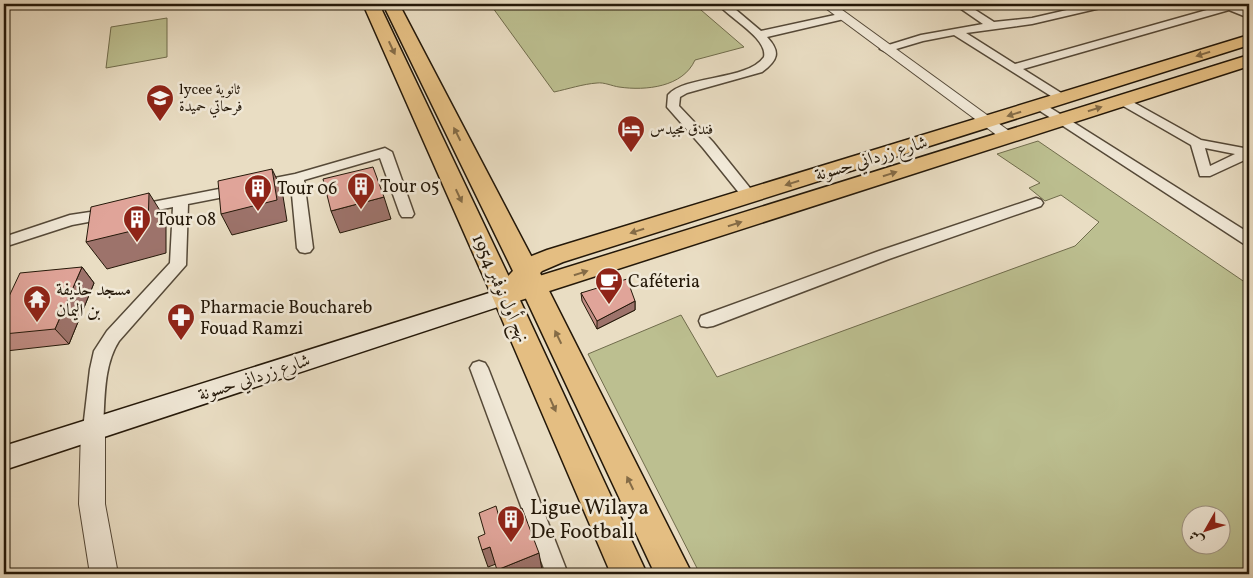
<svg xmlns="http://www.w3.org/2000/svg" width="1253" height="578" font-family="Vollkorn,Amiri,serif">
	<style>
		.green { fill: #bcbf90; stroke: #706c4c; fill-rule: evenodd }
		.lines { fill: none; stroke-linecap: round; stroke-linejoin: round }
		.minor-casing { stroke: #554938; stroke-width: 3 }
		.tertiary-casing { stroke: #554938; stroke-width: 2 }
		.secondary-casing { stroke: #241809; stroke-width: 3 }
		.primary-casing { stroke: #241809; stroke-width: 3 }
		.trunk-casing { stroke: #241809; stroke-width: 3 }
		.minor { fill: #f1e9d8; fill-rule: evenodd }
		.tertiary { fill: #f1e9d8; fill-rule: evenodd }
		.secondary { fill: #f1e9d8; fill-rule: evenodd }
		.primary { fill: #e4be82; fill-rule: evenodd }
		.trunk { fill: #e4be82; fill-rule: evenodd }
		.wall { fill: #c18d84; stroke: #241809 }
		.shaded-wall { fill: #9d736b; stroke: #241809 }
		.building { fill: #e0a499; stroke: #241809 }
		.oneway { fill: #846b46 }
		.labels { text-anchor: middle; stroke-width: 5; stroke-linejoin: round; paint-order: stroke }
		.far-poi-label { font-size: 15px; fill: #241809; stroke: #f1e9d8; text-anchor: start }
		.street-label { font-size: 18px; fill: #241809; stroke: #f1e9d8 }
		.poi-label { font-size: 18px; fill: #241809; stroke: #f1e9d8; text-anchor: start }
		.near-poi-label { font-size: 21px; fill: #241809; stroke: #f1e9d8; text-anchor: start }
	</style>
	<rect width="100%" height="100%" fill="#e9ddc3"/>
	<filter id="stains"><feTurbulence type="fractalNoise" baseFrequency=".004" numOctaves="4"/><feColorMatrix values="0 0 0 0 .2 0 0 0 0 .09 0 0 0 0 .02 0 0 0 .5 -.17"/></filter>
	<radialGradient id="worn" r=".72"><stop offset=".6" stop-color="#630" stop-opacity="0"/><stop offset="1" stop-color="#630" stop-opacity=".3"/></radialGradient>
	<!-- green -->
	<g class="green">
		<path d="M490,4H694L744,47L695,60C683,87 646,91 619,87C612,86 604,82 597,83C583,84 568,89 554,92Z"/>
		<polygon points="167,18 167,57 106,68 111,27"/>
		<path d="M1038,141L1249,285V574H700L588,354L681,315L717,377L1075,246L1099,222L1061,195L1045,201L1029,188L1040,183L997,154ZM1190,516H1220V546H1190Z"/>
	</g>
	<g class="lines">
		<!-- minor casing -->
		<g class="minor-casing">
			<g id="minor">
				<path d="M718,4H729L761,31L844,13L849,16L844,19L767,37C781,52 778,60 762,72L687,93L680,97L679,106L713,142L754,193L756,196L754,199H744L703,148L667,107L668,95C685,75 747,81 764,57C768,38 729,18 718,4Z"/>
				<polygon points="954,4 966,4 994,22 1032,18 1093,4 1110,4 1109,6 1032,24 966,33 1015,64 1221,6 1219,4 1231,4 1249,11 1249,18 1229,10 1023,69 1066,96 1068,99 1066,102 1062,103 954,35 923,41 886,52 880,49 882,47 921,35 983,24"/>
				<path d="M1122,96L1201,140L1249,149V158L1210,176H1200L1191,145L1118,103L1116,100L1118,97ZM1205,148L1235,154L1210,166Z"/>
				<polygon points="1041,102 1249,233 1249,245 1244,244 1037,109 1035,106"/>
				<path d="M385,148L392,152L414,214L412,217H402L400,214L380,158L304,180L313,248L310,252L305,253L300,252L297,248L291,184L188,204L186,265L119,341C103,366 105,400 103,429L100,435L93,437L86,435L83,429L90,369L94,351L107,331L170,263L173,207L137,214L132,212L130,209L132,206L295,174Z"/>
				<polygon points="1036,198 1041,200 1043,203 1041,206 889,259 713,326 707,327 701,326 699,321 701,316 879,251"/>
				<polygon points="110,209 115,211 117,214 115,217 72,225 4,247 4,237 70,215"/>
				<polygon points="479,361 485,363 488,368 568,574 546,574 470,368 473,363"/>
			</g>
		</g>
		<!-- tertiary casing -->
		<g class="tertiary-casing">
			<g id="tertiary">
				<polygon points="820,4 834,4 1016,136 1014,139 1002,139"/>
				<polygon points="93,419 101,422 105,429 105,504 118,574 90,574 79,504 81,429 85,422"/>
			</g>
		</g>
		<!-- secondary casing -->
		<g class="secondary-casing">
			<polygon id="secondary" points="505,288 513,290 516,296 513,302 4,470 4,446"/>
		</g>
		<!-- primary casing -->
		<g class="primary-casing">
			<polygon id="primary" points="1249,35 1249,45 563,262 542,271 536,277 1249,55 1249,66 512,303 505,305 496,303 492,296 496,289 524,259 547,250"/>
		</g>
		<!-- trunk casing -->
		<g class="trunk-casing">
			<g id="trunk">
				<polygon points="363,4 379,4 518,296 647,574 611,574 492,296"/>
				<polygon points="383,4 399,4 539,271 692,574 655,574 513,271"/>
			</g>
		</g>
		<!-- minor -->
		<use href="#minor" class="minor"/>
		<!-- tertiary -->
		<use href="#tertiary" class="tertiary"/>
		<!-- secondary -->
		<use href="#secondary" class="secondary"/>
		<!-- primary -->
		<use href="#primary" class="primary"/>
		<!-- trunk -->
		<use href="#trunk" class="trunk"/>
	</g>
	<!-- wall -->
	<g class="wall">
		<polygon points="82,267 94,283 69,344 6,351 4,350 4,307"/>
		<polygon points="581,293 635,301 635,310 597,329 582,301"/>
	</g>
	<!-- shaded-wall -->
	<g class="shaded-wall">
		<polygon points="272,169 282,190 287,221 232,235 221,214"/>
		<polygon points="149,193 166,220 166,253 107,269 86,242"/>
		<polygon points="384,197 391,219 340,233 331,211"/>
		<polygon points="82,267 94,283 69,344 55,329"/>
		<polygon points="635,301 635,310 597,329 597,321"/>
		<polygon points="490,547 496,564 488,567 482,550"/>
		<polygon points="539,553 542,570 532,574 498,574 497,570"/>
	</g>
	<!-- building -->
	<g class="building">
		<polygon points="373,167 384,197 331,211 323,179"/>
		<polygon points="272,169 277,200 221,214 218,181"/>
		<polygon points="149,193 148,227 86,242 91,207"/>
		<polygon points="82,267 55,329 4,334 4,307 20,273"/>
		<polygon points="627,279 635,301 597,321 581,293"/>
		<polygon points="496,506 499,517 522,508 539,553 497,570 490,547 482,550 478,537 485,534 479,513"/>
	</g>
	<!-- one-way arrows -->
	<defs><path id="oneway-solid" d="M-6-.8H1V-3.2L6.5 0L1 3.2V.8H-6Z" transform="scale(1.25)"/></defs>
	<g class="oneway">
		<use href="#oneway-solid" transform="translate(392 48) rotate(65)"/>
		<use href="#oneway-solid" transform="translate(1203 54) rotate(163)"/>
		<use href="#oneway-solid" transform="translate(1095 109) rotate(-18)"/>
		<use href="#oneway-solid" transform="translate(1014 114) rotate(163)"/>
		<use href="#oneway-solid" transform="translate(457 134) rotate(-117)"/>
		<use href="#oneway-solid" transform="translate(890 174) rotate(-18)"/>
		<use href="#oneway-solid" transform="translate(792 183) rotate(163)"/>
		<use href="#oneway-solid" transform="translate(459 196) rotate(65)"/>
		<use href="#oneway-solid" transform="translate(735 224) rotate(-18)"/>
		<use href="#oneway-solid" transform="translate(637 231) rotate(163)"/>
		<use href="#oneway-solid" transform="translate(581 273) rotate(-18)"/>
		<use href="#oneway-solid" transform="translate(558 337) rotate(-116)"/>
		<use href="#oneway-solid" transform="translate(553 405) rotate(66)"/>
		<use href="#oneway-solid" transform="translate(630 483) rotate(-116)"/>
	</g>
	<!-- icons -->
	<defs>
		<g id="school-pin" transform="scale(1.4375)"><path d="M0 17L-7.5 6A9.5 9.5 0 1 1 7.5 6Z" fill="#8f2418" stroke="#f1e9d8"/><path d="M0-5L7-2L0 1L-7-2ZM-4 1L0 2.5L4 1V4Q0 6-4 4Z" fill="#fff"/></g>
		<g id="hotel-pin" transform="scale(1.4375)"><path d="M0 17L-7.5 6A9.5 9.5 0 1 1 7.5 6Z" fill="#8f2418" stroke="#f1e9d8"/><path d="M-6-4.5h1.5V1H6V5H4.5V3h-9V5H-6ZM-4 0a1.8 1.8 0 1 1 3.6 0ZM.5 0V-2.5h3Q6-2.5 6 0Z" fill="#fff"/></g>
		<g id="building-pin" transform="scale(1.4375)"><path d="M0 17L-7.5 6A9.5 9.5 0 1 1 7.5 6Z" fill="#8f2418" stroke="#f1e9d8"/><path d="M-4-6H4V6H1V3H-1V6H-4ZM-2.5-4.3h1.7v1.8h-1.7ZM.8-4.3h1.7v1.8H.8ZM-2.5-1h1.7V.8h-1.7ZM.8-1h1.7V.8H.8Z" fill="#fff"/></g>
		<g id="cafe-pin" transform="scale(1.4375)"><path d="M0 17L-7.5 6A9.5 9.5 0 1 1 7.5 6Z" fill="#8f2418" stroke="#f1e9d8"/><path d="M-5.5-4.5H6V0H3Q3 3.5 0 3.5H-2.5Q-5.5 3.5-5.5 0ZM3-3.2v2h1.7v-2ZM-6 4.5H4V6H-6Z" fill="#fff"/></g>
		<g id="temple-pin" transform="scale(1.4375)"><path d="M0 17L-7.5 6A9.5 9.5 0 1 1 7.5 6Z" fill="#8f2418" stroke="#f1e9d8"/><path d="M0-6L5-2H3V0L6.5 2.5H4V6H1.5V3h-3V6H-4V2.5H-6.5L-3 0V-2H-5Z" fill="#fff"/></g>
		<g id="pharmacy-pin" transform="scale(1.4375)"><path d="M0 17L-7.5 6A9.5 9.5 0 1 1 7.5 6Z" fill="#8f2418" stroke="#f1e9d8"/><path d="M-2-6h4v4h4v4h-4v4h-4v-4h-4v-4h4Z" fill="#fff"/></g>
	</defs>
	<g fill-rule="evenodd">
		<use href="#school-pin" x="160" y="98"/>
		<use href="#hotel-pin" x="631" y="129"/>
		<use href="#building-pin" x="361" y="186"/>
		<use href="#building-pin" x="258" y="188"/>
		<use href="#building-pin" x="137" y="219"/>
		<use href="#cafe-pin" x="609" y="281"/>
		<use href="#temple-pin" x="37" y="299"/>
		<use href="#pharmacy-pin" x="181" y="317"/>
		<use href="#building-pin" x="511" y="519"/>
	</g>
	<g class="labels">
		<!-- far-poi labels -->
		<g class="far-poi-label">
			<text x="179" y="94">lycee ثانوية<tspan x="179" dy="17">فرحاتي حميدة</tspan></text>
			<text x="650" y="134">فندق مجيدس</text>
		</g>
		<!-- street labels -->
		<g class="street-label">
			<text transform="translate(871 158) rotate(-17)" y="6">شارع زرداني حسونة</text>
			<text transform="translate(501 288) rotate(66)" y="6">نهج أول نوفمبر 1954</text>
			<text transform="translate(254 377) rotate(-18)" y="6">شارع زرداني حسونة</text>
		</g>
		<!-- poi labels -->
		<g class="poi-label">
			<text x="380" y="192">Tour 05</text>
			<text x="277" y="194">Tour 06</text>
			<text x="156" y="225">Tour 08</text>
			<text x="628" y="287">Caféteria</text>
			<text x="56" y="295">مسجد حذيفة<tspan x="56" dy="21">بن اليمان</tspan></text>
			<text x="200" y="313">Pharmacie Bouchareb<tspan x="200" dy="21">Fouad Ramzi</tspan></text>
		</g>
		<!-- near-poi labels -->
		<g class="near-poi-label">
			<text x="530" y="514">Ligue Wilaya<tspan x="530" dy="24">De Football</tspan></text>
		</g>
	</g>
	<!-- margin -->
	<rect width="1253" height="578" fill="none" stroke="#e9ddc3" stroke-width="20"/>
	<rect x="5" y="5" width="1243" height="568" fill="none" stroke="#241809" stroke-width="2.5"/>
	<rect x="10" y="10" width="1233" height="558" fill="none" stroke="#241809"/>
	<!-- north arrow -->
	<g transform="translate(1206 530) rotate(231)"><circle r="24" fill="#f1e9d8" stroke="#9f9585"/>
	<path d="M0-4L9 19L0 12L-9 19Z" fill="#8f2418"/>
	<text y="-8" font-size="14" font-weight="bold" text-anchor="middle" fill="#241809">ش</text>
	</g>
	<rect width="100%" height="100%" filter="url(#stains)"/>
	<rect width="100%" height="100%" fill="url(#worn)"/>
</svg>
